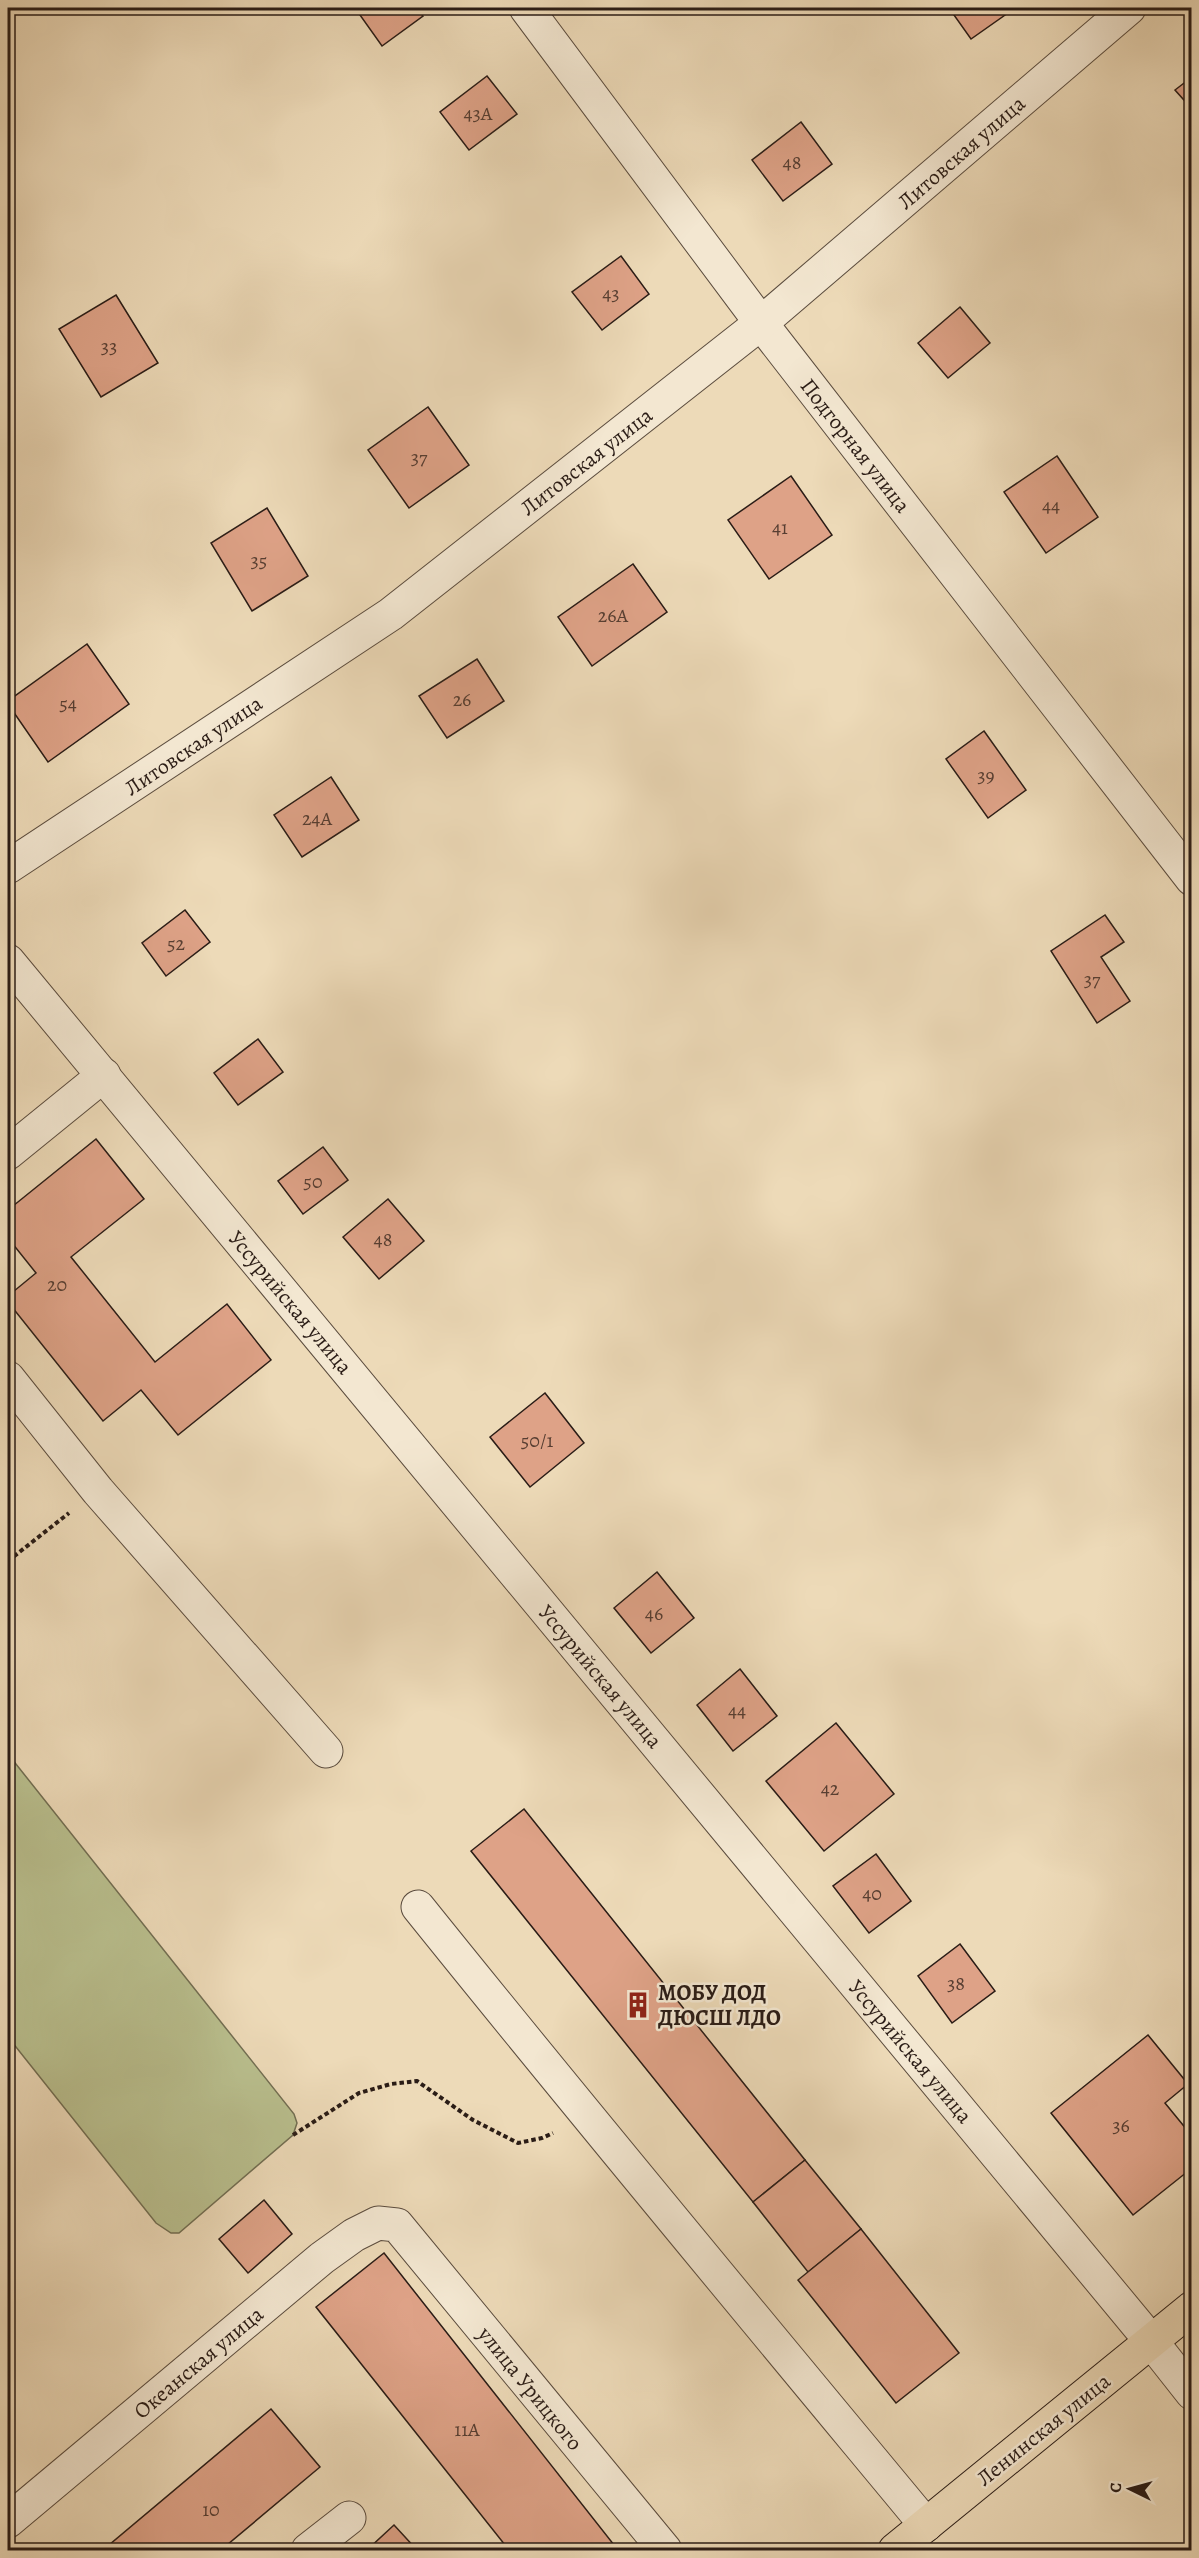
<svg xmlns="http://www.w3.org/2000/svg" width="1199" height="2558" font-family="Alegreya,serif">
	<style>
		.grass { fill: #b9bf8e; stroke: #726e52; stroke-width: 1.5 }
		.building { fill: #dea287; stroke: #2a1c16; stroke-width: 1.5 }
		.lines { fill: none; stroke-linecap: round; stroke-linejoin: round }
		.minor-casing { stroke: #5b4c3e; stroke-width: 35 }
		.major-casing { stroke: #2a1c16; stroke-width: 35 }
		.path { stroke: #2a1c16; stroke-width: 4; stroke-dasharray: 4.5 3; stroke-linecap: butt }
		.minor { stroke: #f3e7d1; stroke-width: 33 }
		.major { stroke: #eddab8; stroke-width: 33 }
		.labels { text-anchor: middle; stroke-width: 5; stroke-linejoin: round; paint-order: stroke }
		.number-label { font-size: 20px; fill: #573e32 }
		.street-label { font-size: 22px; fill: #2a1c16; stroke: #f3e7d1 }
		.poi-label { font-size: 22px; font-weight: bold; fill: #2a1c16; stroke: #f3e7d1; text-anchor: start }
	</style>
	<rect width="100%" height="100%" fill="#eddab8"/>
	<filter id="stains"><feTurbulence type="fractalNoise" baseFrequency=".00333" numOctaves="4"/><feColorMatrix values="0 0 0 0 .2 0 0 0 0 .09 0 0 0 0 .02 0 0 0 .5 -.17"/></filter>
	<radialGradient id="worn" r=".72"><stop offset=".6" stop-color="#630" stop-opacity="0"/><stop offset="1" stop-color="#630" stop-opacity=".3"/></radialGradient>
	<!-- grass -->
	<polygon class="grass" points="8,1754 294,2114 297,2123 293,2135 179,2233 171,2233 156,2223 8,2037"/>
	<!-- building -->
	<g class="building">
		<polygon points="355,8 417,8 423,16 382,46"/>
		<polygon points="949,8 1015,8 971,39"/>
		<polygon points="487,76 517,114 469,150 440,112"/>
		<polygon points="1192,77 1192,109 1175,90"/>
		<polygon points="801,122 832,164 783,201 752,160"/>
		<polygon points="621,256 649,294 602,330 572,292"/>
		<polygon points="116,295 158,363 101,397 59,329"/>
		<polygon points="960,307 990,343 948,378 918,343"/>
		<polygon points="428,407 469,465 409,508 368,450"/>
		<polygon points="1057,456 1098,517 1046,553 1004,492"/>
		<polygon points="791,476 832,535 769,579 728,520"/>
		<polygon points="267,508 308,576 252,611 211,543"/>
		<polygon points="633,564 667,612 592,666 558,617"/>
		<polygon points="87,644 129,704 48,762 8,704 8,701"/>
		<polygon points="477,659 504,701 447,738 419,696"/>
		<polygon points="984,731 1026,790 988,818 946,759"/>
		<polygon points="331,777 359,820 302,857 274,815"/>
		<polygon points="185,910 210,942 166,976 142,943"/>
		<polygon points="1105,915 1124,942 1101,957 1130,1001 1097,1023 1051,951"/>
		<polygon points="258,1039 283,1072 238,1105 214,1073"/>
		<polygon points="96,1139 144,1199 71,1257 155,1362 227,1304 271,1360 178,1435 141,1390 103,1421 8,1302 8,1296 36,1273 8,1238 8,1210"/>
		<polygon points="323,1147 348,1180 303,1214 278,1181"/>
		<polygon points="388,1199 424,1241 379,1279 343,1237"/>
		<polygon points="545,1393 584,1443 530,1487 490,1437"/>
		<polygon points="657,1572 694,1618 651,1653 614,1608"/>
		<polygon points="740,1669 777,1716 733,1751 697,1705"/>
		<polygon points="836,1723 894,1794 824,1851 766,1781"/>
		<polygon points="524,1809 805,2160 753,2202 471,1851"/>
		<polygon points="876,1854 911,1901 869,1933 833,1886"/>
		<polygon points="960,1944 995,1991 952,2023 918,1976"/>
		<polygon points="1148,2035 1188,2084 1165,2103 1192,2136 1192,2168 1133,2215 1051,2113"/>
		<polygon points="805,2160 861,2229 808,2272 753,2202"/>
		<polygon points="264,2200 292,2234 248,2273 219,2239"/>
		<polygon points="861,2229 959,2353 896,2403 798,2280"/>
		<polygon points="384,2253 618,2550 509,2550 316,2307"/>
		<polygon points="271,2409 320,2467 221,2550 103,2550"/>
		<polygon points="394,2525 417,2550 367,2550"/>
	</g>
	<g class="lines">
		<!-- minor casing -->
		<g class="minor-casing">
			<g id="minor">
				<polyline points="526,8 761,323 1192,879"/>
				<polyline points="8,867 391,614 761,323 1129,8"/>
				<polyline points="8,961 1151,2341 1192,2393"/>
				<polyline points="8,1153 104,1075"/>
				<polyline points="8,1378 98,1491 326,1751"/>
				<path d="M418,1907C585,2115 756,2320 926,2525"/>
				<polyline points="8,2521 322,2258 354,2235 378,2223 397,2225 665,2550"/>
				<polyline points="308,2550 349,2518"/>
			</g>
		</g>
		<!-- major casing -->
		<g class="major-casing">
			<polyline id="major" points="895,2550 1192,2308"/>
		</g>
		<!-- path -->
		<g class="path">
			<polyline points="8,1561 69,1513"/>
			<polyline points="293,2135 359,2093 391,2084 417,2081 473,2120 518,2143 542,2138 553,2133"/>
		</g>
		<!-- minor -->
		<use href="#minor" class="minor"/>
		<!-- major -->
		<use href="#major" class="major"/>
	</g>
	<!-- icons -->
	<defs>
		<g id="building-bare" transform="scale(2.07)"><path d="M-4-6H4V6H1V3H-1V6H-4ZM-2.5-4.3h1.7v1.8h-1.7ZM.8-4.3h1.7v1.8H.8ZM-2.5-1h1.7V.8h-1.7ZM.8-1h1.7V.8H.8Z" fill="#8f2418" stroke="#f3e7d1" stroke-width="2.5" paint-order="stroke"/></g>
	</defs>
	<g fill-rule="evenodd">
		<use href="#building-bare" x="638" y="2005"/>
	</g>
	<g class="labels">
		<!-- number labels -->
		<g class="number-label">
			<text x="478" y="120">43А</text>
			<text x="792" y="169">48</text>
			<text x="611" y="300">43</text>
			<text x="109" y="353">33</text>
			<text x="419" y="464">37</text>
			<text x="1051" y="512">44</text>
			<text x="780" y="534">41</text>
			<text x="259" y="567">35</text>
			<text x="613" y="622">26А</text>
			<text x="462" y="706">26</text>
			<text x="68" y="710">54</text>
			<text x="986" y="782">39</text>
			<text x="317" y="825">24А</text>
			<text x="176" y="950">52</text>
			<text x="1092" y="986">37</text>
			<text x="313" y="1188">50</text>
			<text x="383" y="1246">48</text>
			<text x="57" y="1291">20</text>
			<text x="537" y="1447">50/1</text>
			<text x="654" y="1620">46</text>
			<text x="737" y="1717">44</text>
			<text x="830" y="1795">42</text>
			<text x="872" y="1900">40</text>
			<text x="956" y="1990">38</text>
			<text x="1121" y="2132">36</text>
			<text x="467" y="2436">11А</text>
			<text x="211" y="2516">10</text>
		</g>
		<!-- street labels -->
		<g class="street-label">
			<text transform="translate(961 152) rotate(-41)" y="8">Литовская улица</text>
			<text transform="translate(856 445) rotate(52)" y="8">Подгорная улица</text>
			<text transform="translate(586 461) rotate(-38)" y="8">Литовская улица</text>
			<text transform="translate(193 745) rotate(-34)" y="8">Литовская улица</text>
			<text transform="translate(291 1302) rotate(50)" y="8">Уссурийская улица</text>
			<text transform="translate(601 1676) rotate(50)" y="8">Уссурийская улица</text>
			<text transform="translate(911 2051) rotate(50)" y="8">Уссурийская улица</text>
			<text transform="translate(198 2362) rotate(-40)" y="8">Океанская улица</text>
			<text transform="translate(531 2388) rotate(51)" y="8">улица Урицкого</text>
			<text transform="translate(1043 2429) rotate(-39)" y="8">Ленинская улица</text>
		</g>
		<!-- poi labels -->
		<g class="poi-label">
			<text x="658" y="2000">МОБУ ДОД<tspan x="658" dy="25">ДЮСШ ЛДО</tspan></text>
		</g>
	</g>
	<!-- margin -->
	<rect width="1199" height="2558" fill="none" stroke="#eddab8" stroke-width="30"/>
	<rect x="9" y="9" width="1181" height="2540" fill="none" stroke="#2a1c16" stroke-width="3"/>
	<rect x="15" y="15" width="1169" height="2528" fill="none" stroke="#2a1c16" stroke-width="1.5"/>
	<!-- north arrow -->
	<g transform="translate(1130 2489) rotate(275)" stroke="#f3e7d1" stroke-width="4.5" paint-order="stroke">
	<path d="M0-4.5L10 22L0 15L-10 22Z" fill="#2a1c16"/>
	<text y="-9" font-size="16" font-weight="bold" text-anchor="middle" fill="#2a1c16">С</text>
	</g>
	<rect width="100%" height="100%" filter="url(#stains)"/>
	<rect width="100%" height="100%" fill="url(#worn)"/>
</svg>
